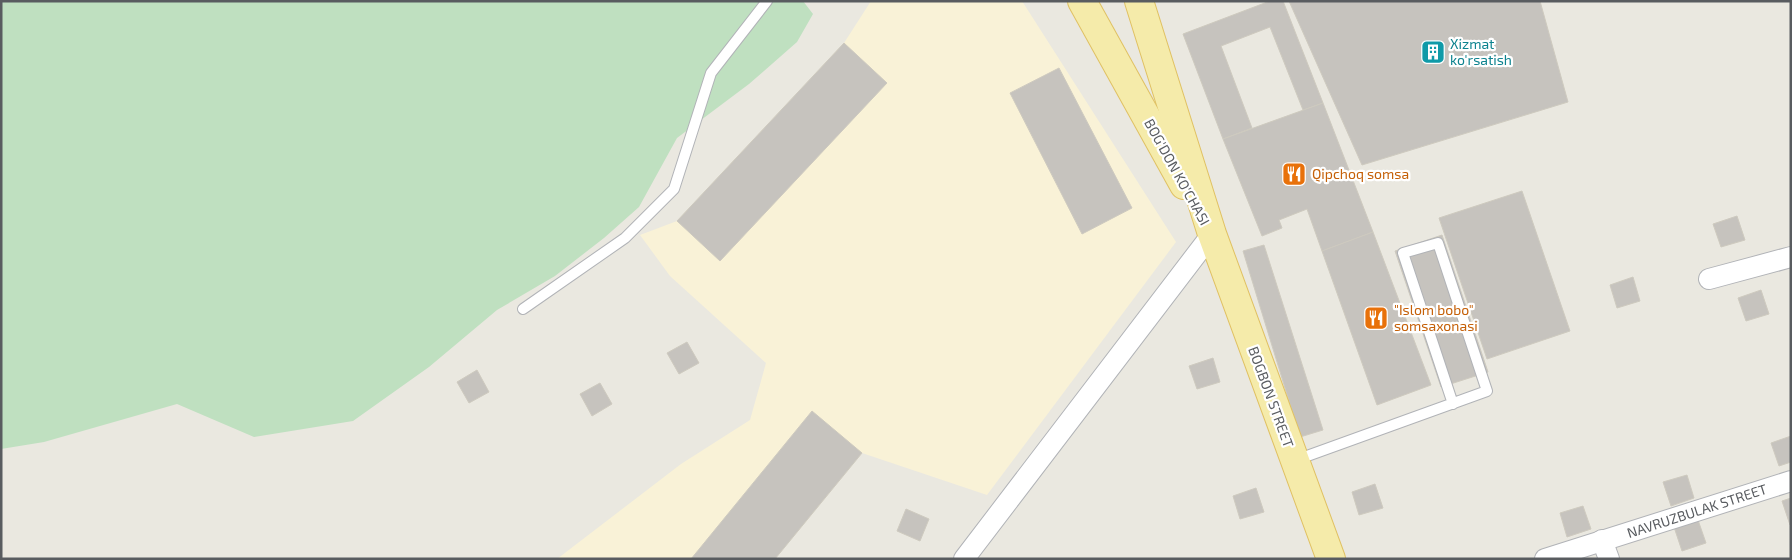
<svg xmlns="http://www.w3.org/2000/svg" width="1792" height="560" font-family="'Exo 2',sans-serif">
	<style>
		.commercial { fill: #f9f2d7 }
		.green { fill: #bfe0c0 }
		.building { fill: #c6c3be; stroke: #cecabf }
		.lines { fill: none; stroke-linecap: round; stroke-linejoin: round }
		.service-casing { stroke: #b1b3b7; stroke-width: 12 }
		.minor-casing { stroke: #b1b3b7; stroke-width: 22 }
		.primary-casing { stroke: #e0c163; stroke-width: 30 }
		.service { stroke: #fff; stroke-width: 10 }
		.minor { stroke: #fff; stroke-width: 20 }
		.primary { stroke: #f5ebaa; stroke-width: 28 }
		.labels { text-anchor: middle; stroke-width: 4.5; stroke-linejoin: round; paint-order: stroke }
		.culture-label { font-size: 14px; fill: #0d838f; stroke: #fff; text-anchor: start }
		.street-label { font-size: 14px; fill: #595c60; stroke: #fff }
		.food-label { font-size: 14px; fill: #c56008; stroke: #fff; text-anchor: start }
	</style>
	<rect width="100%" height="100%" fill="#eae8e0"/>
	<!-- commercial -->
	<polygon class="commercial" points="871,1 1022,1 1176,242 987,495 862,453 775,559 557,559 681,464 750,420 766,363 670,276 640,235 677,221 844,43"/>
	<!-- green -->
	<polygon class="green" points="1,1 803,1 813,14 797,42 749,84 677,138 639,207 604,238 555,276 497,310 429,367 353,421 254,437 177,404 44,442 1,449"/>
	<!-- building -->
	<g class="building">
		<polygon points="1270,1 1283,1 1323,103 1303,110 1270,27 1221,46 1252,128 1223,139 1183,34"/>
		<polygon points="1289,1 1540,1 1568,102 1362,165"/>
		<polygon points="844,43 887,83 720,261 677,221"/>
		<polygon points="1059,68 1132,208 1082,234 1010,93"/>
		<polygon points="1323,103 1373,232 1322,251 1307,209 1279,220 1282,228 1262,236 1223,139"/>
		<polygon points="1522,191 1570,331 1487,359 1439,218"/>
		<polygon points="1737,216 1745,240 1721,247 1713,224"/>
		<polygon points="1373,232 1431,385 1377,405 1322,251"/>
		<polygon points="1442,235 1488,372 1441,387 1395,251"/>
		<polygon points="1264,245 1323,430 1300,437 1243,251"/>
		<polygon points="1633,277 1640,301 1617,308 1610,285"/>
		<polygon points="1761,290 1769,314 1746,321 1738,298"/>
		<polygon points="687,342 699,363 679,374 667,353"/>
		<polygon points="1213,358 1220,382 1197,389 1189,366"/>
		<polygon points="477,370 489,392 469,403 457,382"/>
		<polygon points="600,383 612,404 592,416 580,394"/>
		<polygon points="812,411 862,453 775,559 691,559"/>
		<polygon points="1791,436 1791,462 1779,466 1771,443"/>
		<polygon points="1687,475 1694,498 1671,506 1663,482"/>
		<polygon points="1375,484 1383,508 1359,515 1352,492"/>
		<polygon points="1256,488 1264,512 1240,519 1233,496"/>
		<polygon points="1791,498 1791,525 1790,525 1782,501"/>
		<polygon points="1583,506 1591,529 1567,537 1560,513"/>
		<polygon points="906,509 929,519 920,541 897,531"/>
		<polygon points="1698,520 1706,543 1682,551 1674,527"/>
	</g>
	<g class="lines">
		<!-- service casing -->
		<g class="service-casing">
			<g id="service">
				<polyline points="523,309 625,238 674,189 711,73 767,1"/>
				<polyline points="1296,460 1487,391 1438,243 1403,253 1453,404"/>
			</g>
		</g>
		<!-- minor casing -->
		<g class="minor-casing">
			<g id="minor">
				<polyline points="1709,279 1791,257"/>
				<polyline points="1602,540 1609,559"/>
				<polyline points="964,559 1212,234"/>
				<polyline points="1545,559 1791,481"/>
			</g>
		</g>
		<!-- primary casing -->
		<g class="primary-casing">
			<g id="primary">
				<polyline points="1082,1 1184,185"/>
				<polyline points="1139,1 1212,234 1331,559"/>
			</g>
		</g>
		<!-- service -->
		<use href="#service" class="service"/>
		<!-- minor -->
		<use href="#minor" class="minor"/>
		<!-- primary -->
		<use href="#primary" class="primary"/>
	</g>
	<!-- icons -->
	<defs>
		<g id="building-square" transform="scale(1.25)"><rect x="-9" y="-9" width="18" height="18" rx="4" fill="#0f9aa8" stroke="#fff"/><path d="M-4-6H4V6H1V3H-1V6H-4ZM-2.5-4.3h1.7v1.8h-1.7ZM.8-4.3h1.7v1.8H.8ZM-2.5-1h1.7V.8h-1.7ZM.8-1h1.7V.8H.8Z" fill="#fff"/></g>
		<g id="restaurant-square" transform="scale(1.25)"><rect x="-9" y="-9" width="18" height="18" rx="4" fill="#e8710a" stroke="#fff"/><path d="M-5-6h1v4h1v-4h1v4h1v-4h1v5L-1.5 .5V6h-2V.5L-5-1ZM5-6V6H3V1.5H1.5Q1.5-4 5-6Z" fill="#fff"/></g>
	</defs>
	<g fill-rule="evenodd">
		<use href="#building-square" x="1433" y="52"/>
		<use href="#restaurant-square" x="1294" y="174"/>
		<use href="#restaurant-square" x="1376" y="318"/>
	</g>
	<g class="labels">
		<!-- culture labels -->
		<g class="culture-label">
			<text x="1450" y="49">Xizmat<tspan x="1450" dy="16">ko'rsatish</tspan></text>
		</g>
		<!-- street labels -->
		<g class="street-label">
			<text transform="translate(1177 172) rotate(61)" y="5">BOG'DON KO'CHASI</text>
			<text transform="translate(1271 397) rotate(70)" y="5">BOGBON STREET</text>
			<text transform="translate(1697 511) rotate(-18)" y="5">NAVRUZBULAK STREET</text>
		</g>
		<!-- food labels -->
		<g class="food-label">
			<text x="1312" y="179">Qipchoq somsa</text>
			<text x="1394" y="315">"Islom bobo"<tspan x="1394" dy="16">somsaxonasi</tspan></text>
		</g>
	</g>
	<!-- border -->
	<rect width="1792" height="560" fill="none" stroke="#595c60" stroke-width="5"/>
</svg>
